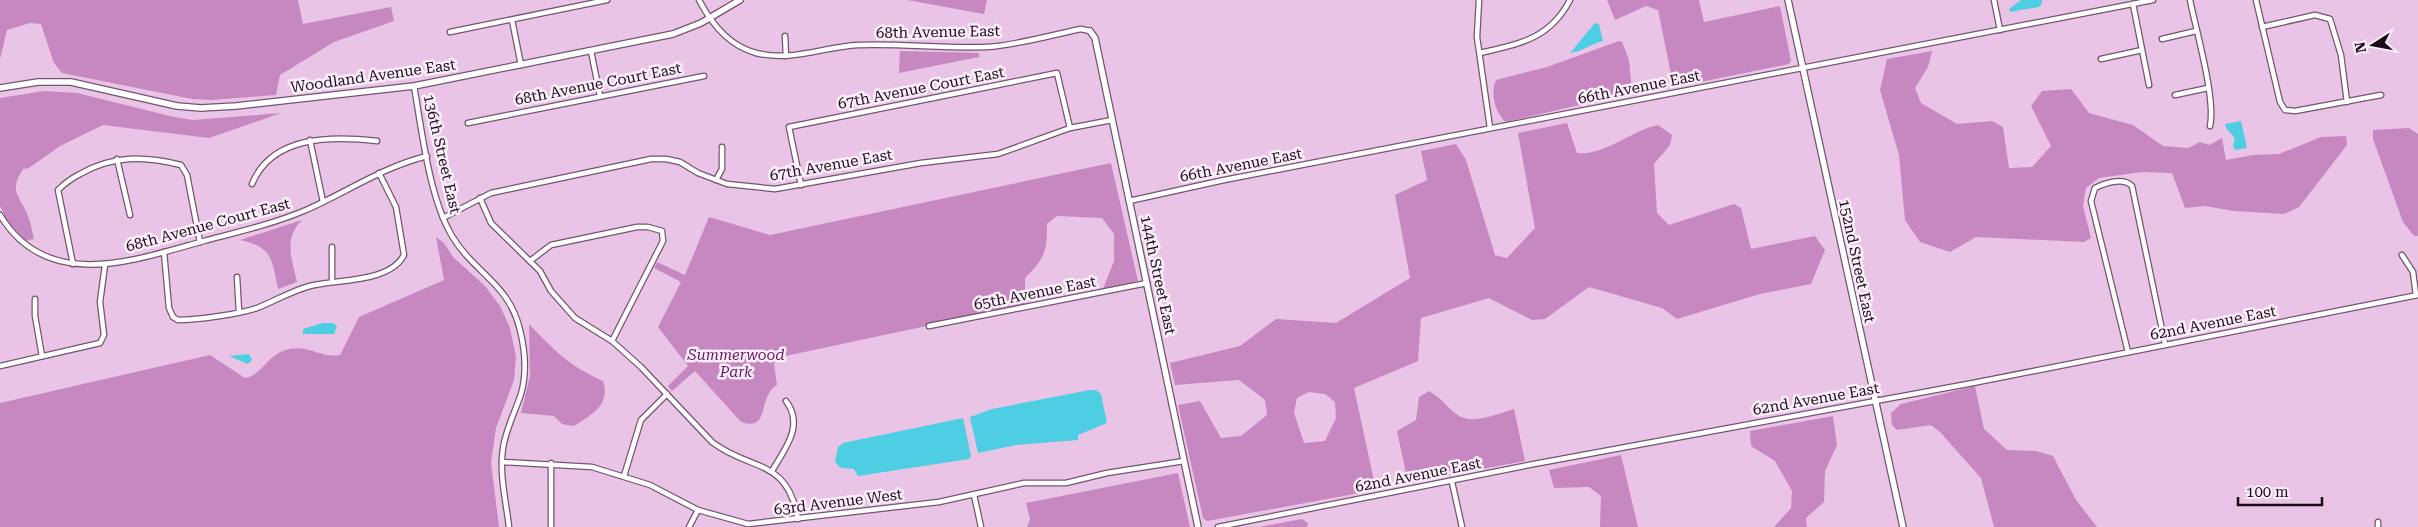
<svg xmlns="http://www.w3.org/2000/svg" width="2418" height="527" font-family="'Roboto Serif',serif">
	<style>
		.green { fill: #c787c1; fill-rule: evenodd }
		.water { fill: #4dcee2 }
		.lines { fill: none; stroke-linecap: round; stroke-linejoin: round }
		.minor-casing { stroke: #745471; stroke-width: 7 }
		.tertiary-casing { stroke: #745471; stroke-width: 8 }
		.minor { stroke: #fff; stroke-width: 4.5 }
		.tertiary { stroke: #fff; stroke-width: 5.5 }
		.labels { text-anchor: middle; stroke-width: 5; stroke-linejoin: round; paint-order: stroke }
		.street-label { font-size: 15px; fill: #1a0d19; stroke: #fdeefb }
		.park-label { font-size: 15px; font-style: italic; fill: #681965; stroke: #fdeefb }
	</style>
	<rect width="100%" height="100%" fill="#eac4e6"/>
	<!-- green -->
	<g class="green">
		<polygon points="0,0 298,0 303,24 391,7 394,21 334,42 280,75 276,95 212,100 192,99 62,73 54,63 41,24 30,23 7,30 0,59"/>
		<polygon points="907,0 987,0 984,14"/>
		<polygon points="1607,0 1699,0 1704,22 1780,6 1791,61 1789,64 1676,87 1673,84 1658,10 1646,6 1615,20"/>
		<path d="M1619,41L1622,42L1629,60L1632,93L1506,122C1495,113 1490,93 1496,80L1547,67Z"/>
		<polygon points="900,51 979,53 979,57 899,73"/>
		<polygon points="1932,51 1928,67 1915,88 1921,103 1957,124 1992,121 2003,127 2009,168 2032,167 2051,146 2031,106 2042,91 2071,89 2089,113 2133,125 2163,146 2188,148 2200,142 2209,145 2222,138 2226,160 2253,155 2279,154 2321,137 2346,136 2347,145 2299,207 2284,214 2234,211 2205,206 2185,208 2172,173 2142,172 2099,178 2086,188 2083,206 2091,238 2084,242 1976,237 1950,252 1920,242 1905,220 1899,155 1880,90 1887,59"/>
		<path d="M44,91L77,93L174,117L193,120L281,113L209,138L103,125L60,146L29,168L23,169C8,193 20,195 28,216C31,223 32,232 34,239L26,241L8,223L0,206V98Z"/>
		<path d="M1567,123L1577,153C1605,156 1630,131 1658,125L1672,135L1670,145L1654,164L1657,213L1669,225L1734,204L1741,208L1751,249L1815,236L1825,250L1811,284L1760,294L1677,319L1662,308L1589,287L1545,319L1532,320L1489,298L1421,318L1418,361L1354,388L1376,490L1207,521L1203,518L1178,405L1200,401L1221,438L1241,436L1267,415L1265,400L1239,380L1175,385L1170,363L1240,346L1276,319L1336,323L1410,278L1395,195L1427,180L1421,151L1456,144L1466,160L1495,255L1507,258L1535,228L1518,133ZM1309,392L1325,394L1335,402L1336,418L1325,441L1304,443L1294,413L1297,398Z"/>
		<polygon points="2409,128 2418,134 2418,236 2414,236 2403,222 2373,139 2373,130"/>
		<path d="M1111,163L1138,281L1103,289L1114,261V234L1102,218L1057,216L1047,224C1047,252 1045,258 1025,278V305L776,358L774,364L777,385C757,396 771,432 741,422L695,371L672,391L668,386L688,366L658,327L681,282L654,268L657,262L685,275L709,217L770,235Z"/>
		<path d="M302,220C283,239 292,259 297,282L278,289C272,260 273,247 240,240Z"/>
		<path d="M436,237L444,243L453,257L485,286L500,306L510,328L516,357L514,380L496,428L491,463L499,527H0V403L210,355L245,378C261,375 267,357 283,351C307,342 320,359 340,355L359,317L444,280Z"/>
		<path d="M529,324C555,351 568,365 603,381C611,405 591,415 574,426L562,424L554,416L521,413L530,376Z"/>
		<polygon points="1975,386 1984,429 2007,450 2036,451 2053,456 2076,500 2097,527 1994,527 1981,478 1940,432 1931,425 1897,430 1892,425 1891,413 1901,404"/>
		<path d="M1429,391C1440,397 1446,406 1456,414C1472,426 1497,414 1514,409L1525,461L1412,482L1407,478L1397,431L1416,420L1419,397Z"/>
		<polygon points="1833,416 1837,445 1825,471 1824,502 1806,518 1807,527 1774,527 1791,508 1792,491 1775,461 1751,446 1750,431"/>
		<polygon points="1621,455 1638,527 1600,527 1601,496 1589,487 1554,488 1549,470"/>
		<polygon points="1178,473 1190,527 1027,527 1030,519 1026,503"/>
		<polygon points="1302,519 1308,523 1307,527 1259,527"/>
	</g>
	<!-- water -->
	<g class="water">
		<polygon points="2021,0 2042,0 2042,4 2039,7 2010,12 2009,9"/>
		<path d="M1595,23L1599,24L1603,41C1591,44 1581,52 1570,53Z"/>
		<polygon points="2241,121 2247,148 2235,150 2233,145 2235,138 2226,128 2225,124"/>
		<polygon points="322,323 333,323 337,326 334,334 303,334 303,329"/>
		<polygon points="249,354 252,360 248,364 229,356"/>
		<polygon points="1090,390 1096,390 1101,394 1107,423 1078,435 1078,440 1016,445 978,453 970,417 992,409"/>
		<polygon points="963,418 971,456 969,459 858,476 854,469 841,468 835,462 838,447 843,443"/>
	</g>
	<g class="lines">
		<!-- minor casing -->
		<g class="minor-casing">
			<g id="minor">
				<path d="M699,0C711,23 729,46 756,53C791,62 823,47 858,45C901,43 944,49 987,47C1018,45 1051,35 1081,29L1090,31"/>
				<polyline points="1479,0 1477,37 1490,128"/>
				<polyline points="1994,0 2000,30"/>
				<path d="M2190,0C2196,30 2216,99 2210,126"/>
				<polyline points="2256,0 2280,102 2285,110 2295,111 2381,95"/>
				<polyline points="2133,4 2149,85"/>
				<polyline points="512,20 521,65"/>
				<polyline points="2262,27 2315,15 2330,19 2341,55 2347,102"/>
				<polyline points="450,32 607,0"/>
				<polyline points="785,36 786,56"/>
				<polyline points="2162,39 2196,31"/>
				<polyline points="591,51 600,96"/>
				<path d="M1480,53C1519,44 1550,39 1570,0"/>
				<polyline points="2101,59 2142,50"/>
				<path d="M414,86C422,131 429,197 452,236C474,273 509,283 520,330C525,350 527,373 521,394C515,412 506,429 503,448C499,474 506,501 509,527"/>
				<polyline points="2175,95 2208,88"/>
				<polyline points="468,123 704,76"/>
				<polyline points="310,140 323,202"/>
				<polyline points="117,159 130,215"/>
				<polyline points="716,180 722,169 722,147"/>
				<path d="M252,184C272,135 332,136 377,141"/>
				<polyline points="801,185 789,127 1057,73 1070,128"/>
				<path d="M480,198L491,223L540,271L551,291L575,318L612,341L641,367L712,442C751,472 787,457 798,519"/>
				<polyline points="1129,201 1224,180 2153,0"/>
				<path d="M0,215C47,293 135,260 204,241C238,232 273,224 306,210C347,192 383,167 427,156"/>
				<polyline points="443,218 491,193 651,159 666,159 680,162 698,173 727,184 775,189 921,163 998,154 1070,128 1112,120"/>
				<path d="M164,252L169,308L173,317L178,320C197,320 239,314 257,308C275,301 291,291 310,286C336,279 390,283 404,255L396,207L379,173"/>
				<polyline points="2402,255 2413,272 2416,295"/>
				<polyline points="530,261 551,245 637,227 648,227 662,231 663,241 612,341"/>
				<path d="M73,264L58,190C64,184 72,178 80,174C113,155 145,156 181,165L187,175L200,242"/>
				<polyline points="237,277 239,312"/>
				<polyline points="332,282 332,247"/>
				<polyline points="35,299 35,316 42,356"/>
				<polyline points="929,326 1147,283"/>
				<path d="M2128,352L2091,201L2095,188C2105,183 2123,177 2132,186L2165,344"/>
				<polyline points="0,366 100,343 104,335 100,302 105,265"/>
				<polyline points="502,462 592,467 650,485 698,510 748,524 939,502 1024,483 1066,483 1107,473 1184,461"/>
				<polyline points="551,463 551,527"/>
				<path d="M772,471C784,450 805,426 786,401"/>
				<polyline points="624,476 641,420 667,394"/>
				<polyline points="1452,482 1462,527"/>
				<polyline points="974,495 981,527"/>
				<polyline points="2378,522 2378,527"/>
				<polyline points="689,527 698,510"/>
				<polyline points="1218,527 1534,464 1973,383 2418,295"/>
			</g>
		</g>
		<!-- tertiary casing -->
		<g class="tertiary-casing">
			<g id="tertiary">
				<polyline points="1788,0 1903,527"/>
				<polyline points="1090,31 1095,38 1198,527"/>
				<polyline points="0,88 38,82 71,82 177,106 201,108 236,106 414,86 673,34 701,23 740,0"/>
			</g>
		</g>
		<!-- minor -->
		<use href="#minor" class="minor"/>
		<!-- tertiary -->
		<use href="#tertiary" class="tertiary"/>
	</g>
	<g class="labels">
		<!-- street labels -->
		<g class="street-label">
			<text transform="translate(938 32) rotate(-1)" y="5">68th Avenue East</text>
			<text transform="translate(373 76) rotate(-8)" y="5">Woodland Avenue East</text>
			<text transform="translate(598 84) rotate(-11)" y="5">68th Avenue Court East</text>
			<text transform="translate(1639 87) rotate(-11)" y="5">66th Avenue East</text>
			<text transform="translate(921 88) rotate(-11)" y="5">67th Avenue Court East</text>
			<text transform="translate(442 154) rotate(77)" y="5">136th Street East</text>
			<text transform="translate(831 165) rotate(-10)" y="5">67th Avenue East</text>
			<text transform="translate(1241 165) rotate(-11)" y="5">66th Avenue East</text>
			<text transform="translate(208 225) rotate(-15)" y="5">68th Avenue Court East</text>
			<text transform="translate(1857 261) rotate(78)" y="5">152nd Street East</text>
			<text transform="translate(1158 275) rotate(78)" y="5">144th Street East</text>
			<text transform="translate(1035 293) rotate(-11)" y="5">65th Avenue East</text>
			<text transform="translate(2213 323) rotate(-11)" y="5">62nd Avenue East</text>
			<text transform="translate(1816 399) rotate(-10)" y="5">62nd Avenue East</text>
			<text transform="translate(1418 475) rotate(-11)" y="5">62nd Avenue East</text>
			<text transform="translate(838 502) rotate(-7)" y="5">63rd Avenue West</text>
		</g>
		<!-- park labels -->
		<g class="park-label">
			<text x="736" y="360">Summerwood<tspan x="736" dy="17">Park</tspan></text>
		</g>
	</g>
	<!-- north arrow -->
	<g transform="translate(2373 45) rotate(259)" stroke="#fdeefb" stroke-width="4" paint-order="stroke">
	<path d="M0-4L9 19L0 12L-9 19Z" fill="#1a0d19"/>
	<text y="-8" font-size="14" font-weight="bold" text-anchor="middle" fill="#1a0d19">N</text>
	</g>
	<!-- scale -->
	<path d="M2238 497v8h84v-8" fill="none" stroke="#1a0d19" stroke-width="2.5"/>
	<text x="2246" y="497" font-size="15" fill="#1a0d19" stroke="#fdeefb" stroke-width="4" paint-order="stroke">100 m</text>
</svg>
